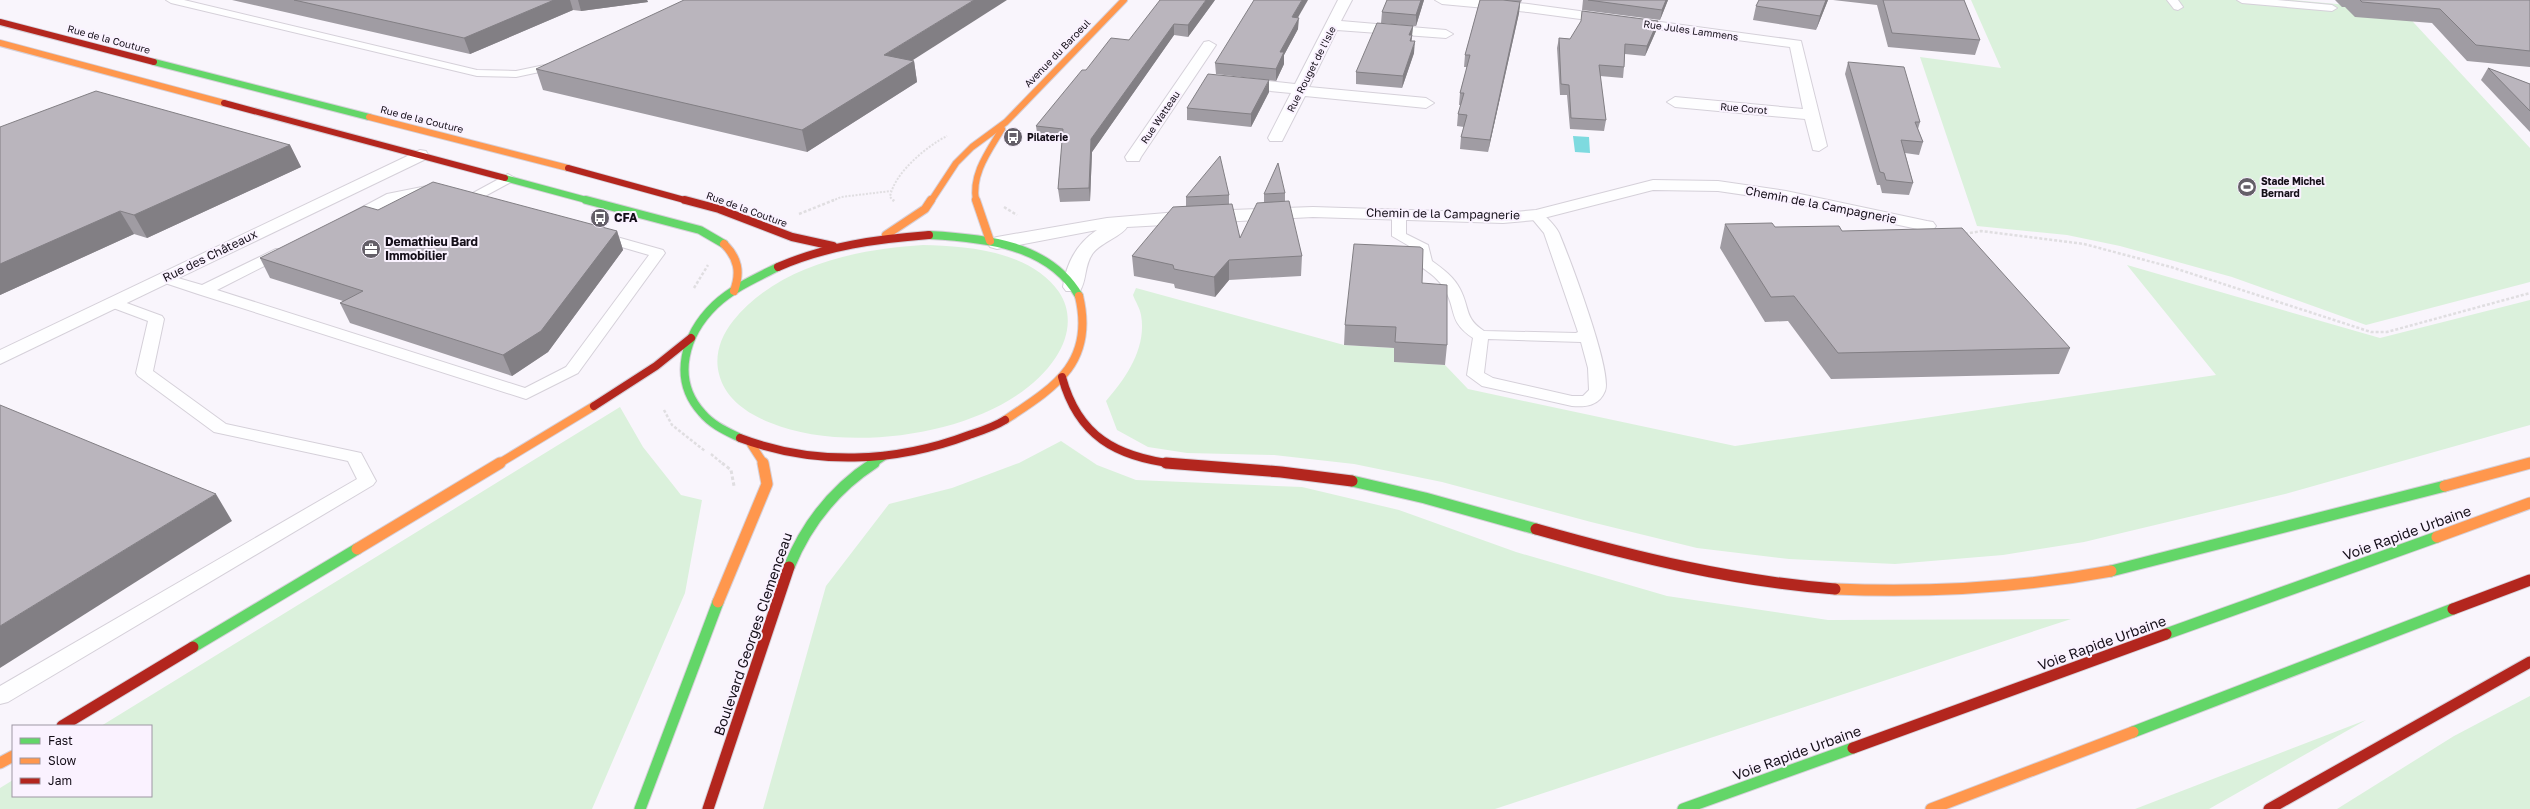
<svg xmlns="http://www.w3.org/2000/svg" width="2530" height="809" font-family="'Golos Text',sans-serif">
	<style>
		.green { fill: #dbf1dc }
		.water { fill: #7edadf }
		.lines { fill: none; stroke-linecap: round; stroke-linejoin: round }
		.lane-casing { stroke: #d5d0d9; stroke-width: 2 }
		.street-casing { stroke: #d5d0d9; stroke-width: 2 }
		.fast-far2-casing { stroke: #d5d0d9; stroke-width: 8 }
		.fast-far1-casing { stroke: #d5d0d9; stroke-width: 10 }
		.fast-casing { stroke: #d5d0d9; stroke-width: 13 }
		.slow-far2-casing { stroke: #d5d0d9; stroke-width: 8 }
		.slow-far1-casing { stroke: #d5d0d9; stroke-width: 10 }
		.slow-casing { stroke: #d5d0d9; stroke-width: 13 }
		.jam-far2-casing { stroke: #d5d0d9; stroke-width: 8 }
		.jam-far1-casing { stroke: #d5d0d9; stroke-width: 10 }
		.jam-casing { stroke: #d5d0d9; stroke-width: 13 }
		.path-far2 { stroke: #e0dee1; stroke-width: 2; stroke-dasharray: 2 1.5; stroke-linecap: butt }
		.path-far1 { stroke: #e0dee1; stroke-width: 2.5; stroke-dasharray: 3 2; stroke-linecap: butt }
		.path { stroke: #e0dee1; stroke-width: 3; stroke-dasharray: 3.5 2.5; stroke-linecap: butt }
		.lane { fill: #fefeff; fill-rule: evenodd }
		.street { fill: #fefeff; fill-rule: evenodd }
		.fast-far2 { stroke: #63d668; stroke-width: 6 }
		.fast-far1 { stroke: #63d668; stroke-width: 8 }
		.fast { stroke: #63d668; stroke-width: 11 }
		.slow-far2 { stroke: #ff974d; stroke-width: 6 }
		.slow-far1 { stroke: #ff974d; stroke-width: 8 }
		.slow { stroke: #ff974d; stroke-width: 11 }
		.jam-far2 { stroke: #b3261e; stroke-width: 6 }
		.jam-far1 { stroke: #b3261e; stroke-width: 8 }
		.jam { stroke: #b3261e; stroke-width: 11 }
		.wall { fill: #a09ca3 }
		.shaded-wall { fill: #827f84 }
		.building { fill: #bab5bd; stroke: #827f84 }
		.labels { text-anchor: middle; stroke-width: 4; stroke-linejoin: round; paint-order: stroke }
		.far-street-label { font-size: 10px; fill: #140e18; stroke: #faf2ff }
		.far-poi-label { font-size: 10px; font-weight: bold; fill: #140e18; stroke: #faf2ff; text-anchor: start }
		.street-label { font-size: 12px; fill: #140e18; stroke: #faf2ff }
		.poi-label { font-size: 12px; font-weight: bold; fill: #140e18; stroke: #faf2ff; text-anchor: start }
		.near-street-label { font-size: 14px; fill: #140e18; stroke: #faf2ff }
	</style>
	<rect width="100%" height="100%" fill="#f9f5fc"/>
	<!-- green -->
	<g class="green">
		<polygon points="1971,0 2293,0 2402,10 2530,148 2530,282 2366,325 2232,277 2120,246 2067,235 1977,226 1920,57 2001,68"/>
		<path d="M923,245C968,246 1030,251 1059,292C1073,313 1069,337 1056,357C1006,434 851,456 771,423C748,414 725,399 719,374C714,355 721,336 733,321C777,266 856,249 923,245Z"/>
		<path d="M2127,265L2380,338L2530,300V425L2285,494L2084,542L2003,555L1895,564L1789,559L1697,548L1591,522L1442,482L1354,464L1274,455L1187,453L1148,447L1117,430L1106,401C1126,378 1147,348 1141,315C1140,308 1135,301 1133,295L1136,288L1344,345L1394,348V362L1445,365L1468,389L1735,446L2216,375Z"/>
		<polygon points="620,407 643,447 681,495 702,500 685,593 592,809 0,809 0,788 13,780 13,796 151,796 151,726 101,726"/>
		<polygon points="1061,441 1097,465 1136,480 1302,487 1399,510 1516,552 1667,596 1828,620 2071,619 1495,809 763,809 826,586 889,504 952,488 1019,463"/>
		<polygon points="2530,696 2530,809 2337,809 2454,736"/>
		<polygon points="2366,720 2209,809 2135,809"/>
	</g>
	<!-- water -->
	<polygon class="water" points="1573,136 1589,137 1590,153 1575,152"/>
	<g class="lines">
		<!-- lane casing -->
		<g class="lane-casing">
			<g id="lane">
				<polygon points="166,0 184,0 477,70 516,71 559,62 565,65 563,67 516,77 477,76 171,3"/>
				<polygon points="2167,0 2178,0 2183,7 2178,10 2174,9"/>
				<polygon points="2237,0 2277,0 2332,5 2337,8 2332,11 2242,3"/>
				<polygon points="508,174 515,178 513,181 474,202 464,202 462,199"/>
				<path d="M427,186L444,188L446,191C442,196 411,196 401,199C387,204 357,224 344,221L342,218L387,194Z"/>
				<path d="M1399,210L1406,214V234L1428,245L1432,261C1443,269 1454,277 1460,289C1470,308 1464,318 1484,331L1576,333L1578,332L1544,233L1529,215L1531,212H1541C1547,218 1555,225 1559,233C1569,257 1613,372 1605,391C1599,406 1586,407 1572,406L1482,386L1467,375L1473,338C1448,321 1457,311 1445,290C1439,279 1430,273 1420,266L1416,250L1392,236V214ZM1488,339L1581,342L1588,368L1589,390L1583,396H1572L1493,378L1484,373Z"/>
				<polygon points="599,232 663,250 665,253 578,373 526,399 198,294 159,281 157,278 164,274 202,285 276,249 286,249 288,252 286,255 217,290 525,388 566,367 649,255 594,239 592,236 594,233"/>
				<polygon points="113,298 162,316 164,319 153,371 226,424 361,453 376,481 373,485 8,702 0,704 0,686 357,479 348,461 214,432 138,376 136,373 148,321 108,306 105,303"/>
			</g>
		</g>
		<!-- street casing -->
		<g class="street-casing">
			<g id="street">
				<polygon points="1338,0 1352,0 1341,21 1446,30 1453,34 1446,38 1337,30 1309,87 1426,98 1434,103 1426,108 1305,96 1282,141 1270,141 1268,138 1291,93 1241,88 1233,83 1241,78 1295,84"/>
				<polygon points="1435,0 1486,0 1528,4 1801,41 1827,146 1819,151 1813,150 1805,119 1675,107 1667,102 1675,97 1803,109 1790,47 1528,12 1442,4"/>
				<polygon points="1209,41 1216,45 1141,157 1139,161 1127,161 1125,157 1204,42"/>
				<polygon points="420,150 426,151 428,155 426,159 0,364 0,350"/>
				<path d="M1653,180L1718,181L1786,191L1927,221L1933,222L1936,226L1933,230L1927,231L1786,201L1718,191L1653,190L1536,220L1503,223L1313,217L1127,227C1122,236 1102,242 1093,253C1084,265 1087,280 1080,291H1066L1063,287C1066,264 1077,243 1097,230L997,249L990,247L988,243L990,239L997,237L1107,218L1178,212L1313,207L1503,213L1536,210Z"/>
			</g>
		</g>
		<!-- fast-far2 casing -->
		<g class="fast-far2-casing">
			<g id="fast-far2">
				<polyline points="154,62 369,117"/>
				<polyline points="505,178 590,201"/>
			</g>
		</g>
		<!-- fast-far1 casing -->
		<g class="fast-far1-casing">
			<g id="fast-far1">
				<polyline points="586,200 700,230 724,244"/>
				<path d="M929,235C984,238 1049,244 1079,296"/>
				<path d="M740,438C726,431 712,425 702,413C671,379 685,334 715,305C733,288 756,278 778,267"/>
				<polyline points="872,464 884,456"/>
			</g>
		</g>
		<!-- fast casing -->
		<g class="fast-casing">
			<g id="fast">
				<polyline points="1352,481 1425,498 1536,529"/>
				<path d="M789,567C807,523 834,489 874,463"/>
				<polyline points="2111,571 2445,486"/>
				<polyline points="2166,634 2437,537"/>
				<polyline points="193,647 357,549"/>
				<polyline points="2133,732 2453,609"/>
				<polyline points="640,809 718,602"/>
				<polyline points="1683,809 1853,748"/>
			</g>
		</g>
		<!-- slow-far2 casing -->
		<g class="slow-far2-casing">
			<g id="slow-far2">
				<polyline points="0,43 224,103"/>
				<polyline points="369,117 568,168"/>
				<polyline points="931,201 956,163 972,147 1006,122 1124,0"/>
				<path d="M976,201C971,174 989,151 1002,129"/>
			</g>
		</g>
		<!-- slow-far1 casing -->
		<g class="slow-far1-casing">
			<g id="slow-far1">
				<polyline points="976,200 990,241"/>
				<polyline points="886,235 925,209 931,200"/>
				<path d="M724,244C738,258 741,272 734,291"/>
				<path d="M1005,420C1055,387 1095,363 1079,296"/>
				<polyline points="751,444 764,464"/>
				<polyline points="498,464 594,406"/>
				<polyline points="2527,464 2530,463"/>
			</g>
		</g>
		<!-- slow casing -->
		<g class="slow-casing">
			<g id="slow">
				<polyline points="2445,486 2530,463"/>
				<polyline points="2437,537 2530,503"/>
				<polyline points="357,549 500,463"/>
				<path d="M1835,589C1928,593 2019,588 2111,571"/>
				<polyline points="718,602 767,484 763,463"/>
				<polyline points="0,763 13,756"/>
				<polyline points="1931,809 2133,732"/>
			</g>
		</g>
		<!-- jam-far2 casing -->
		<g class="jam-far2-casing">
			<g id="jam-far2">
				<polyline points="0,22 154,62"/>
				<polyline points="224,103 505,178"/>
				<polyline points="568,168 688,201"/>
			</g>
		</g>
		<!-- jam-far1 casing -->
		<g class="jam-far1-casing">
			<g id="jam-far1">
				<polyline points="685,200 719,209 792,237 833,246"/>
				<path d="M778,267C826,246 877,239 929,235"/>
				<path d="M1062,377C1078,436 1116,457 1175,464"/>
				<polyline points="594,406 656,366 691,338"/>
				<path d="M740,438C814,466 895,463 969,435C981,431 994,427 1005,420"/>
			</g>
		</g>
		<!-- jam casing -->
		<g class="jam-casing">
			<g id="jam">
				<polyline points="1166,463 1281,472 1352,481"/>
				<path d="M1536,529C1635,557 1732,581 1835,589"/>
				<polyline points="2453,609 2530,580"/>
				<polyline points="62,726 193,647"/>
				<polyline points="1853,748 2166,634"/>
				<polyline points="708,809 789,567"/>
				<polyline points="2269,809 2530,662"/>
			</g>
		</g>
		<!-- path-far2 -->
		<g class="path-far2">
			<polyline points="832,201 841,197 891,191"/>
			<path d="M894,201L890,197C894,173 927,146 947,136"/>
		</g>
		<!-- path-far1 -->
		<g class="path-far1">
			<polyline points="893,200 894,201"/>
			<polyline points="1004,207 1017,215"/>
			<polyline points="799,214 834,200"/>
			<polyline points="1965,234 1981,231 2084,244 2171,267 2371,332 2387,332 2530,293"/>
			<polyline points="694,288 708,265"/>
			<polyline points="664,410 672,425 705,451"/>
			<polyline points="711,454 723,464"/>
		</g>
		<!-- path -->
		<polyline class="path" points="722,463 731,470 734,486"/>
		<!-- lane -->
		<use href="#lane" class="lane"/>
		<!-- street -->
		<use href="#street" class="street"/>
		<!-- fast-far2 -->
		<use href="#fast-far2" class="fast-far2"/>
		<!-- fast-far1 -->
		<use href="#fast-far1" class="fast-far1"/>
		<!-- fast -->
		<use href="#fast" class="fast"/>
		<!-- slow-far2 -->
		<use href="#slow-far2" class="slow-far2"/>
		<!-- slow-far1 -->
		<use href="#slow-far1" class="slow-far1"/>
		<!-- slow -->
		<use href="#slow" class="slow"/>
		<!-- jam-far2 -->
		<use href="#jam-far2" class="jam-far2"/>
		<!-- jam-far1 -->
		<use href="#jam-far1" class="jam-far1"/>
		<!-- jam -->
		<use href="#jam" class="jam"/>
	</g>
	<!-- wall -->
	<g class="wall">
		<polygon points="232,0 647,0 648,2 581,11 573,10 470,54"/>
		<polygon points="1215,0 1188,37 1174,35 1092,152 1090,201 1060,202 1058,189 1062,142 1038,139 1036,126 1086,70 1129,40"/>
		<polygon points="1387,0 1424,0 1416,26 1413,26 1411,41 1414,53 1402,88 1356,84 1356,72 1412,26 1381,23 1382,12"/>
		<polygon points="1480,0 1522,0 1521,2 1520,2 1519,13 1488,152 1460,149 1461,137 1464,127 1457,126 1458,114 1461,105 1459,105 1460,93 1467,67 1464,67 1465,55"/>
		<polygon points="1583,0 1668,0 1660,20 1582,10"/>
		<polygon points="1759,0 1828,0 1816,30 1753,20 1756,6"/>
		<polygon points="1833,0 1964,0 1980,40 1975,55 1888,47 1877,5"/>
		<polygon points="2335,0 2530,0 2530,67 2467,61 2432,23 2355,17 2345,7 2342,7"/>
		<polygon points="1298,18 1298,29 1284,55 1284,64 1276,81 1216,74 1215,63"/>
		<polygon points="1658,21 1656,31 1645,56 1625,54 1624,67 1623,78 1600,76 1606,120 1604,131 1570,129 1567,95 1560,95 1557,48 1559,38 1570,39"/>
		<polygon points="912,61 914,61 917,82 807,152 543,90 536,69"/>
		<polygon points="1848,62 1920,122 1918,129 1923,142 1919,155 1905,153 1913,183 1909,195 1882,193 1880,185 1877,185 1845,74"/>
		<polygon points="2488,68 2530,84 2530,132 2481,80"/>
		<polygon points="1269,92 1251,127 1187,120 1187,108"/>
		<polygon points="0,127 290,145 301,167 147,238 134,234 0,295"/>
		<polygon points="1285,193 1285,201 1302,256 1301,276 1229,280 1215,297 1175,288 1174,284 1134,276 1132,256 1186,206 1186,197 1229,195 1229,204 1240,238 1264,202 1264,194"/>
		<polygon points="378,210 617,231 623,250 548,352 512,376 350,323 340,303 343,301 270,278 260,258"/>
		<polygon points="1725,224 1842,231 2070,348 2059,374 1831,379 1788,321 1765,322 1720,248"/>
		<polygon points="1422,283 1447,345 1445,365 1394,362 1394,348 1344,345 1345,325"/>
	</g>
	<!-- shaded-wall -->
	<g class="shaded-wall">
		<polygon points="554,0 570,0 573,10 470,54 464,38"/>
		<polygon points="578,0 647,0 648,2 581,11"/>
		<polygon points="974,0 1007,0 888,76 884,55"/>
		<polygon points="1206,0 1215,0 1188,37 1188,25"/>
		<polygon points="1302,0 1308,0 1292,28 1292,17"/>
		<polygon points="1421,0 1424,0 1416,26 1416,15"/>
		<polygon points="1666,0 1668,0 1660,20 1662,10"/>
		<polygon points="1826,0 1828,0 1816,30 1820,16"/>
		<polygon points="1520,2 1519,13 1488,152 1490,140"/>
		<polygon points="1299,18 1298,29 1284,55 1284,64 1276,81 1276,69 1280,52"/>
		<polygon points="1658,21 1656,31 1645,56 1647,46"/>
		<polygon points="1174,24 1174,35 1092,152 1090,201 1089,188 1091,139"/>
		<polygon points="1413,26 1411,47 1409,35"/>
		<polygon points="1415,41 1414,53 1402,88 1403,76"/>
		<polygon points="914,61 917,82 807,152 802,130"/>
		<polygon points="1269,80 1269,92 1251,127 1251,114"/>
		<polygon points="290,145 301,167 147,238 134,215"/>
		<polygon points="120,211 134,234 0,295 0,264"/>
		<polygon points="617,231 623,250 548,352 512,376 503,355"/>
		<polygon points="1229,260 1229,280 1215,297 1214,277"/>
		<polygon points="216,494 232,521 0,668 0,626"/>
	</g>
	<!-- building -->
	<g class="building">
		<polygon points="294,0 554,0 464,38"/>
		<polygon points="684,0 974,0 884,55 914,61 802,130 536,69"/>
		<polygon points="1160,0 1206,0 1188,25 1174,24 1091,139 1089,188 1058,189 1063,129 1036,126 1082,70 1086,70 1111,38 1129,40"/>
		<polygon points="1254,0 1302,0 1292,17 1299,18 1280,52 1284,52 1276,69 1215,63"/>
		<polygon points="1387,0 1421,0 1416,15 1382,12"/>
		<polygon points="1480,0 1503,0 1520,2 1490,140 1461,137 1467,115 1458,114 1464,93 1460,93 1470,55 1465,55"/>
		<polygon points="1588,0 1666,0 1662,10"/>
		<polygon points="1759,0 1826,0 1820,16 1756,6"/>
		<polygon points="1883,0 1964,0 1980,40 1892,33"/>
		<polygon points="2360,0 2530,0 2530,51 2476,45 2440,9 2362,2"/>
		<polygon points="1582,11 1658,21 1647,46 1625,44 1624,67 1599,65 1606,120 1571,118 1569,85 1561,84 1559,38 1570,39 1581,21"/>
		<polygon points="1377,23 1413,26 1409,35 1412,35 1410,41 1415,41 1403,76 1356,72"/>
		<polygon points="1848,62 1904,67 1920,122 1915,122 1923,142 1901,140 1913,183 1886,180 1884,173 1880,172"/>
		<polygon points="2488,68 2530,84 2530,111"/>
		<polygon points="1208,74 1269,80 1251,114 1187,108"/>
		<polygon points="96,91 290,145 134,215 120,211 0,264 0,127"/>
		<polygon points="1220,156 1229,195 1186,197"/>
		<polygon points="1278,163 1285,193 1264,194"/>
		<polygon points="433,182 617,231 541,331 503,355 340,303 363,291 260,258 364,206 378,210"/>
		<polygon points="1289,201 1302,256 1229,260 1214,277 1174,269 1173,265 1132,256 1173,207 1232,204 1240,238 1257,203"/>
		<polygon points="1772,223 1775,227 1839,226 1842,231 1962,228 2070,348 1838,353 1794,296 1771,297 1725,224"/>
		<polygon points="1354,244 1420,247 1423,249 1422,283 1447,285 1447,345 1395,342 1396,327 1345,325"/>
		<polygon points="0,405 216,494 0,626"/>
	</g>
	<!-- icons -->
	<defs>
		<g id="bus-disc" transform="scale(1)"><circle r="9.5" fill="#645f68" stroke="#faf2ff"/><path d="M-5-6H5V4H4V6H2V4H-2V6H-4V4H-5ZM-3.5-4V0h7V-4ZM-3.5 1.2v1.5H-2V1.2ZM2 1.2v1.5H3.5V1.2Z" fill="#fff"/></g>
		<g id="stadium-disc" transform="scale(1)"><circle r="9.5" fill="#645f68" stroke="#faf2ff"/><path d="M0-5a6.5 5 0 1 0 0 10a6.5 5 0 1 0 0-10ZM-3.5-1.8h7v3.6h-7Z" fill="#fff"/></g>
		<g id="office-disc" transform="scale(1)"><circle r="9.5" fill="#645f68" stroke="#faf2ff"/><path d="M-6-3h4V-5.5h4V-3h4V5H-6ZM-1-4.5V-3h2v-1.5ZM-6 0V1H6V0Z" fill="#fff"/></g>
	</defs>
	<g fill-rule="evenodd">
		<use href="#bus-disc" x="1013" y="137"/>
		<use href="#stadium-disc" x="2247" y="187"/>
		<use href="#bus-disc" x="600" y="218"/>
		<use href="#office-disc" x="371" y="249"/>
	</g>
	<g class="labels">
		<!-- far-street labels -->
		<g class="far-street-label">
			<text transform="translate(1691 30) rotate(8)" y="4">Rue Jules Lammens</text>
			<text transform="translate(109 39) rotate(15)" y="4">Rue de la Couture</text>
			<text transform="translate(1057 53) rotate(-46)" y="4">Avenue du Baroeul</text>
			<text transform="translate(1311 69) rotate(-63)" y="4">Rue Rouget de l'Isle</text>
			<text transform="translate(1744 108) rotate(5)" y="4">Rue Corot</text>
			<text transform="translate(1160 117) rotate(-56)" y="4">Rue Watteau</text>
			<text transform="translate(422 119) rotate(14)" y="4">Rue de la Couture</text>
			<text transform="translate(747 209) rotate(20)" y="4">Rue de la Couture</text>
		</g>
		<!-- far-poi labels -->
		<g class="far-poi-label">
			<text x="1027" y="141">Pilaterie</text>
			<text x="2261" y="185">Stade Michel<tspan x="2261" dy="12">Bernard</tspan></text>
		</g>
		<!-- street labels -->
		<g class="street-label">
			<text transform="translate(1821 205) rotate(11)" y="4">Chemin de la Campagnerie</text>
			<text transform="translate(1443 214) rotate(1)" y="4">Chemin de la Campagnerie</text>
			<text transform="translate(210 256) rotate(-26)" y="4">Rue des Châteaux</text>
		</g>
		<!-- poi labels -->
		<g class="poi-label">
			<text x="614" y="222">CFA</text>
			<text x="385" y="246">Demathieu Bard<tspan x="385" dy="14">Immobilier</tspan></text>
		</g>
		<!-- near-street labels -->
		<g class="near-street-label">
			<text transform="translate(2407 533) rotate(-20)" y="5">Voie Rapide Urbaine</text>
			<text transform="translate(753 634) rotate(-71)" y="5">Boulevard Georges Clemenceau</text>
			<text transform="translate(2102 643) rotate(-20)" y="5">Voie Rapide Urbaine</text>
			<text transform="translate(1797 753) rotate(-20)" y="5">Voie Rapide Urbaine</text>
		</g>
	</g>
	<!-- legend -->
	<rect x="12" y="725" width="140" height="72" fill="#faf2ff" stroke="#9e97a3"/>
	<rect x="20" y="738" width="20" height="6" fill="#63d668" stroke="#9e97a3"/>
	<text x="48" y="745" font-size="12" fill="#140e18">Fast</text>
	<rect x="20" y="758" width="20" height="6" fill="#ff974d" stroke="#9e97a3"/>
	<text x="48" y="765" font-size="12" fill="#140e18">Slow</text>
	<rect x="20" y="778" width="20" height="6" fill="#b3261e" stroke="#9e97a3"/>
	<text x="48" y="785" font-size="12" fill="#140e18">Jam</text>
</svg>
